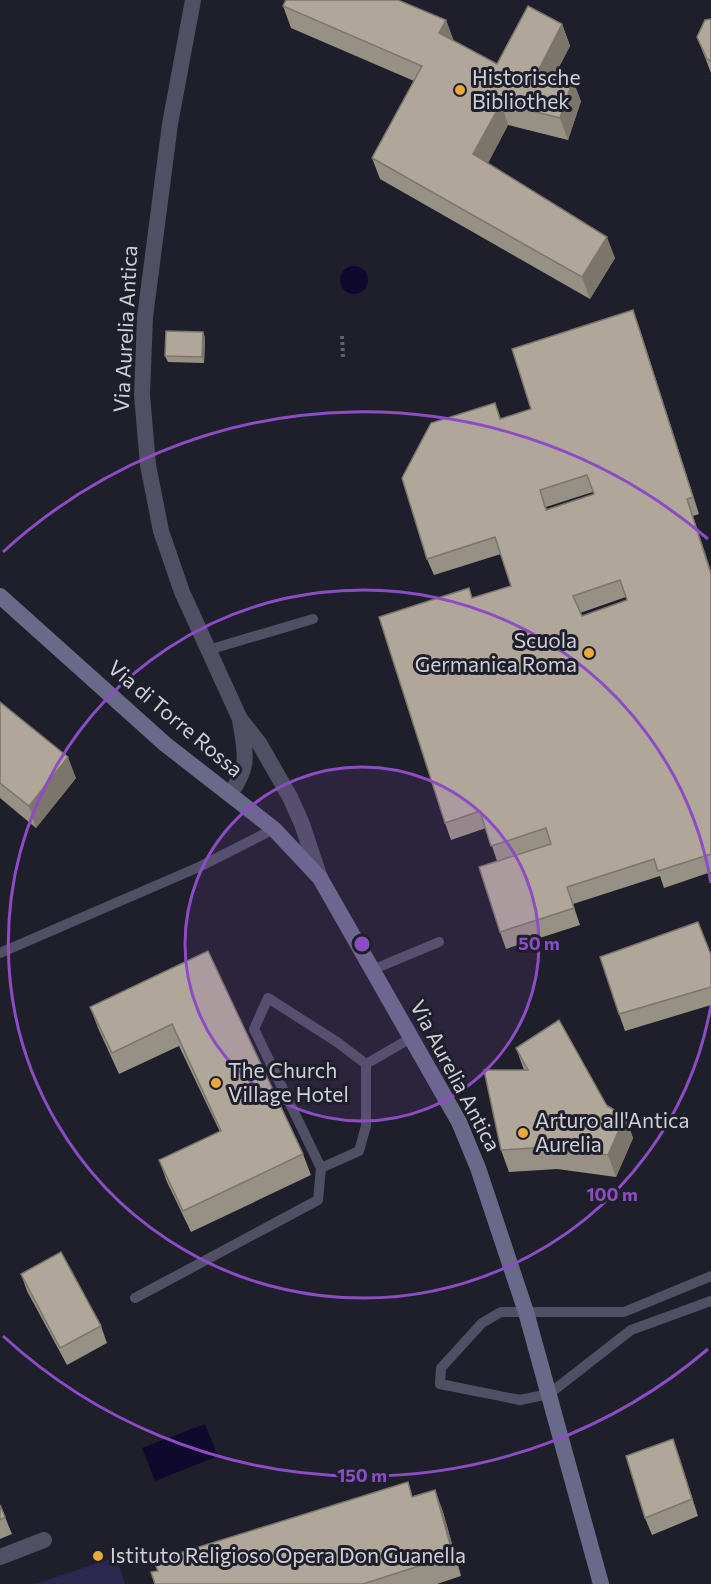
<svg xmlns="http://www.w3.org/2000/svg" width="711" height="1584" font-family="Commissioner,sans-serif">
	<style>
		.green { fill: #2a284e }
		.water { fill: #0f092e }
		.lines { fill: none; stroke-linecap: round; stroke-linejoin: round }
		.path { stroke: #5f606a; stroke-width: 4; stroke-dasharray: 3 3; stroke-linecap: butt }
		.service { stroke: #4f5063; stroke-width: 10 }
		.minor { stroke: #4f5063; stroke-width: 16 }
		.tertiary { stroke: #4f5063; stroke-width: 16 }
		.secondary { stroke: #696a89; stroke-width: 16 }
		.wall { fill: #979084; fill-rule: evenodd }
		.shaded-wall { fill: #7b756c }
		.building { fill: #b0a79a; stroke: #7b756c; stroke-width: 1.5; fill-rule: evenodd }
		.ring { fill: none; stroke: #8c4dc4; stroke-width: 3 }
		.poi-dot { fill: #eba93a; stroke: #1e1f2a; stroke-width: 2 }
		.labels { text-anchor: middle; stroke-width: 6; stroke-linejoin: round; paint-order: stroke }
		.poi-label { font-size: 21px; fill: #d0d0d8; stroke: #1e1f2a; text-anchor: start }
		.street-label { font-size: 21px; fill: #d0d0d8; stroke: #1e1f2a }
		.centre { fill: #8c4dc4; stroke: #1e1f2a; stroke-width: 3 }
		.ring-label { font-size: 18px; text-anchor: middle; font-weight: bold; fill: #8c4dc4; stroke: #1e1f2a; stroke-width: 6; stroke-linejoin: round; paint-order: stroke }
	</style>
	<rect width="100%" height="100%" fill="#1e1f2a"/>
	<!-- green -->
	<polygon class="green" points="116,1557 125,1584 35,1584"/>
	<!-- water -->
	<g class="water">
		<circle cx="354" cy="280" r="14"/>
		<polygon points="205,1424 218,1456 155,1481 142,1448"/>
	</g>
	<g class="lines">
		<!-- path -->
		<polyline class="path" points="342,336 343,358"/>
		<!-- service -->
		<g class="service">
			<polyline points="208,650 313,619"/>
			<polyline points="0,953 199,867 274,829"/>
			<polyline points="372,970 439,942"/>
			<polyline points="366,1064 337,1042 268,998 254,1029 321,1168 359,1151 366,1126 366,1064 411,1038"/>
			<polyline points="711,1276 624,1312 501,1312 482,1323 441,1368 440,1384 520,1400 549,1394 631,1330 711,1301"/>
			<polyline points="135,1298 318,1200 321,1168"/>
		</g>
		<!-- minor -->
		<polyline class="minor" points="0,1557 44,1540"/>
		<!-- tertiary -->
		<g class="tertiary">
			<polyline points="193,0 170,124 145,317 142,395 148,465 161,531 182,592 240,719 259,743 290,797 302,824 320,878"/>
			<path d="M230,794C251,764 245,754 240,719"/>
		</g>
		<!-- secondary -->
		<polyline class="secondary" points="0,596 165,744 274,829 320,878 459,1122 478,1168 526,1312 601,1584"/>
	</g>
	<!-- wall -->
	<g class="wall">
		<polygon points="283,6 446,20 453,41 497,64 562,24 570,46 554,76 581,101 568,140 508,125 488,163 615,258 590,299 380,179 372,158 414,81 291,28"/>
		<polygon points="711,19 711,73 697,37"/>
		<path d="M639,327L699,514L693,516L711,571V872L664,888L660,876L573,904L580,925L506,949L500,932L497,861L486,828L451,840L445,823L472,598L511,586L501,554L434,575L427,559L495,403L501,419L531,409ZM593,492L594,494L547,509L546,507ZM626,597L627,600L582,616L580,613Z"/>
		<polygon points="203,332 205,338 204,363 168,362 165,356"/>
		<polygon points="0,702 76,778 36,828 0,798"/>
		<polygon points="208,951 303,1154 311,1175 191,1232 167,1182 159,1160 220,1132 179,1046 119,1074 98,1028 90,1007"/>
		<polygon points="711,955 711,1005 625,1031 619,1014"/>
		<polygon points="516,1048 625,1116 633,1138 616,1177 557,1169 509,1172 501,1150 524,1070"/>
		<polygon points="21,1274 101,1326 107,1343 67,1365 27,1291"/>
		<polygon points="673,1439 698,1516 652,1535 645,1518"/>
		<polygon points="435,1490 443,1512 461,1576 437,1584 155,1584 413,1496"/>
		<polygon points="0,1505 12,1534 0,1539"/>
	</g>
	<!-- shaded-wall -->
	<g class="shaded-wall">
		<polygon points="446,20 454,41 439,33"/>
		<polygon points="562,24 570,46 545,94 537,73"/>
		<polygon points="573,80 581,101 568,140 560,118"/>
		<polygon points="501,103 508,125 481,176 473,154"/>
		<polygon points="607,237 615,258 590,299 582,277"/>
		<polygon points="633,310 639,327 699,514 693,497"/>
		<polygon points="203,332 205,338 204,363 202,357"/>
		<polygon points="68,757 76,778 36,828 29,806"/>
		<polygon points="625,1116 633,1138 616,1177 608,1155"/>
		<polygon points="673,1439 679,1456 698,1516 692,1499"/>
		<polygon points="435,1490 443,1512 461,1576 453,1555"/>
	</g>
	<!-- building -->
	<g class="building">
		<polygon points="286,0 398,0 446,20 439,33 497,64 528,6 562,24 537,73 573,80 560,118 501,103 473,154 607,237 582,277 372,158 422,66 283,6"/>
		<polygon points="711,19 711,61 707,59 697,37 705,20"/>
		<path d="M633,310L693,497L687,499L711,574V854L658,871L654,859L567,887L574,908L500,932L479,867L551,844L546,828L491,846L480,811L445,823L379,617L469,588L472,598L511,586L495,537L427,559L402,478L431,423L495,403L500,419L531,409L512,349ZM587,475L594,494L546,510L540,490ZM620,580L627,600L582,616L573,596Z"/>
		<polygon points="166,331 203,332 202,357 165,356"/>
		<polygon points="0,702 68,757 29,806 0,783"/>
		<polygon points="698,922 711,955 711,987 619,1014 600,957"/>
		<polygon points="208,951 303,1154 183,1211 159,1160 221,1131 172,1024 112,1053 90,1007"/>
		<polygon points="559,1020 607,1106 625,1116 608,1155 549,1147 501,1150 484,1070 528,1070 516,1048"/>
		<polygon points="61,1252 101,1326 60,1348 21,1274"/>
		<polygon points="673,1439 692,1499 645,1518 626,1456"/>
		<polygon points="408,1482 412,1497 435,1490 453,1555 363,1584 155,1584 151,1572 158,1571 154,1561"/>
		<polygon points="0,1505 5,1517 0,1520"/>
	</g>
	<!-- distance rings -->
	<circle cx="362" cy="944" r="177" fill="#8c4dc4" fill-opacity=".12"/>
	<g class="ring">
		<circle cx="362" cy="944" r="177"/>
		<path d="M711 1005A354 354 0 1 1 711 883"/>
		<path d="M708 1349A532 532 0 0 1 3 1336M3 552A532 532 0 0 1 708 539"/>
	</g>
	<!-- markers -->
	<g class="poi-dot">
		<circle cx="460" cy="90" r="6"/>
		<circle cx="589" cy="653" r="6"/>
		<circle cx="216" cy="1083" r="6"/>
		<circle cx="523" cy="1133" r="6"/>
		<circle cx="98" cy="1556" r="6"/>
	</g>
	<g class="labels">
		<!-- poi labels -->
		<g class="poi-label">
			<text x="472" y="85">Historische<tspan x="472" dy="24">Bibliothek</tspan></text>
			<text x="577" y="648" text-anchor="end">Scuola<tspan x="577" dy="24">Germanica Roma</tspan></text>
			<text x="228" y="1078">The Church<tspan x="228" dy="24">Village Hotel</tspan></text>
			<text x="535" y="1128">Arturo all'Antica<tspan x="535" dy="24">Aurelia</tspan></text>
			<text x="110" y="1563">Istituto Religioso Opera Don Guanella</text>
		</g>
		<!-- street labels -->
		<g class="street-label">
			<text transform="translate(126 329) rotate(-87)" y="7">Via Aurelia Antica</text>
			<text transform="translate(175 719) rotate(40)" y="7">Via di Torre Rossa</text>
			<text transform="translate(455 1076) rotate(62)" y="7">Via Aurelia Antica</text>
		</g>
	</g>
	<circle cx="362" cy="944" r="9" class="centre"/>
	<g class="ring-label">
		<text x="539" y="950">50 m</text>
		<text x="612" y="1201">100 m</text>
		<text x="362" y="1482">150 m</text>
	</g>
</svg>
